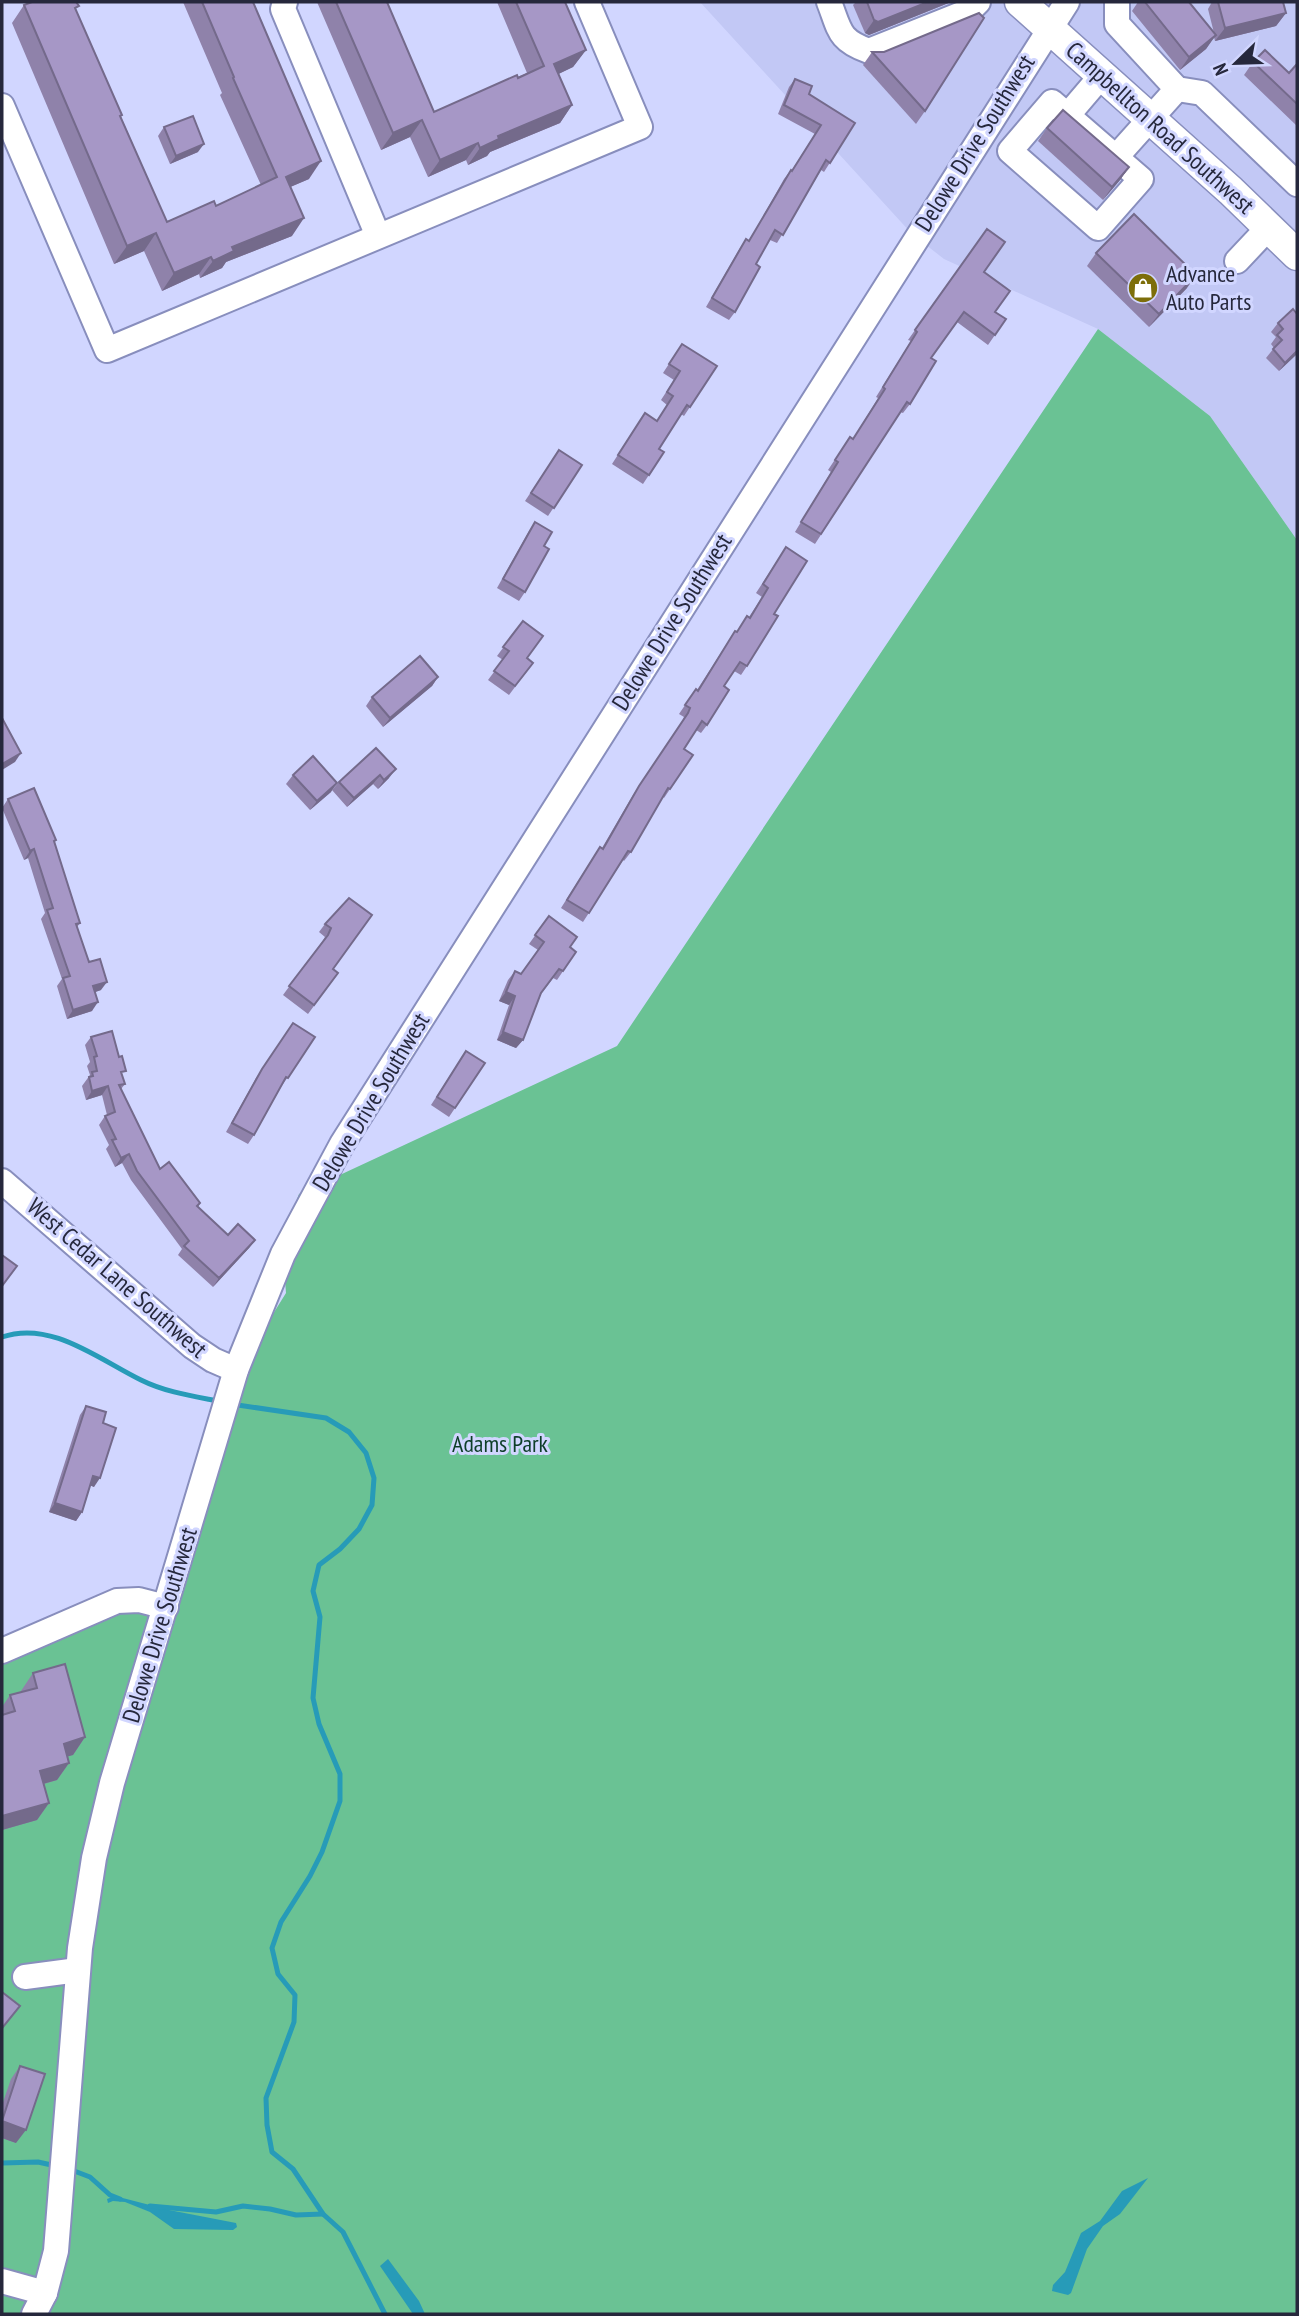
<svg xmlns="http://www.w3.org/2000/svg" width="1299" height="2316" font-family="'PT Sans Narrow',sans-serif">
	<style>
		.built { fill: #c2c8f5 }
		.green { fill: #6ac294 }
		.water { fill: #279bb8 }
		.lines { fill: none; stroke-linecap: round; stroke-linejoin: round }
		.stream { stroke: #279bb8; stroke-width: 5 }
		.minor-casing { stroke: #888ebd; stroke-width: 28 }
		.major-casing { stroke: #888ebd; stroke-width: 33 }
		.minor { stroke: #fff; stroke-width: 24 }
		.major { stroke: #fff; stroke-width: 30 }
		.wall { fill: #8f82aa }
		.shaded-wall { fill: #746a8b }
		.building { fill: #a697c6; stroke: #746a8b; stroke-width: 2 }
		.labels { text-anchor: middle; stroke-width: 6; stroke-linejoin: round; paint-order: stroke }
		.street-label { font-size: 24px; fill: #26283c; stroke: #d1d6ff }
		.poi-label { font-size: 24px; fill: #26283c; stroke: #d1d6ff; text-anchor: start }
		.park-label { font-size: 24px; fill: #0d3e28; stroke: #d1d6ff }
	</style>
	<rect width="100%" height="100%" fill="#d1d6ff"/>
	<!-- built -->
	<polygon class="built" points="700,2 1297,2 1297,540 1210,416 1098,329 944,259 912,234"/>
	<!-- green -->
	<polygon class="green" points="1098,329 1210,416 1297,540 1297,2314 2,2314 2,1650 106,1607 163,1601 224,1393 286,1293 282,1240 299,1194 617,1046"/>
	<!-- water -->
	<g class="water">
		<polygon points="1148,2178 1120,2214 1103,2226 1087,2249 1071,2293 1068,2295 1052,2291 1053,2285 1065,2272 1081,2233 1100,2221 1122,2191"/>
		<polygon points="115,2196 169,2210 236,2223 237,2227 233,2230 174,2229 150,2212 125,2202 113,2201 108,2203 107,2199"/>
		<polygon points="388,2259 419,2301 425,2314 413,2314 380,2266"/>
	</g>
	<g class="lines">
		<!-- stream -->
		<g class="stream">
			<path d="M2,1337C51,1320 98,1359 141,1380C165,1392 192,1396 218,1401"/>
			<polyline points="231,1404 326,1418 349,1432 366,1453 374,1478 372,1505 359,1529 340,1549 319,1565 313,1591 320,1617 313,1698 319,1724 340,1774 340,1801 322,1852 310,1876 281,1922 272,1948 278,1974 295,1995 294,2022 266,2098 267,2125 272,2152 293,2169 323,2214 343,2232 385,2314"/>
			<polyline points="2,2163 38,2162 56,2166"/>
			<polyline points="69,2169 90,2177 110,2195 120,2199"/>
			<polyline points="150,2206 216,2212 243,2206 270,2209 296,2215 323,2214"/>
		</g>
		<!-- minor casing -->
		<g class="minor-casing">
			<g id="minor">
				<polyline points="285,2 283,9 378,236"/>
				<path d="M829,2C840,30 838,40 869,51L969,11L978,2"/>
				<polyline points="1177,89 1202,93 1297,184"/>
				<polygon points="1052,102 1141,179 1098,228 1010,151"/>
				<polyline points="2,106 107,350 640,127 587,2"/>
				<polyline points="1067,116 1102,75"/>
				<polyline points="1116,157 1177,89 1117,24 1117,2"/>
				<polyline points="1237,261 1269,227"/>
				<polyline points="2,1181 192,1346 213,1360 236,1370"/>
				<polyline points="2,1651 117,1601 139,1600 166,1607"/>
				<polyline points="25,1977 78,1970"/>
				<polyline points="2,2281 45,2293"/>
				<polyline points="34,2314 45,2293 56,2251 80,1948 94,1858 112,1783 236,1370 283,1254 342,1144 1067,2"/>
			</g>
		</g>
		<!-- major casing -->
		<g class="major-casing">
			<polyline id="major" points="1020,2 1231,191 1297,255"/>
		</g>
		<!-- minor -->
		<use href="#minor" class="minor"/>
		<!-- major -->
		<use href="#major" class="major"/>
	</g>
	<!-- wall -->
	<g class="wall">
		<polygon points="183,2 253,2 309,179 290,187 292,236 226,262 222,268 200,278 199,274 162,291 144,251 114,264 12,23 24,5 76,10 121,117 167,222 216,206 261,185 220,95 222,93"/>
		<polygon points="317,2 387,2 434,112 527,73 497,2 565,2 586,50 573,67 558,74 572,105 560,123 490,152 487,156 468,165 466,160 428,177 410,137 381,150"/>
		<polygon points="856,2 951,2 869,35 865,33 853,5"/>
		<polygon points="1138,2 1189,2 1214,33 1208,9 1212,2 1283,2 1286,13 1276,26 1215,41 1214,37 1206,49 1180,70 1132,11"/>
		<polygon points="872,52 925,111 916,124 863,65"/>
		<polygon points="1253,62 1289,73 1297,64 1297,126 1244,75"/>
		<polygon points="795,79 809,94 855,123 824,172 821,170 777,243 770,240 756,264 735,312 729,320 706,307 740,248 746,239 749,241 784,179 791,170 792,170 815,134 778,114 789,87"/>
		<polygon points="164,127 198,152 170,164 158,136"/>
		<polygon points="1047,128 1129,167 1120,180 1103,200 1038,141"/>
		<polygon points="987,229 984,273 996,312 1006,319 988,345 957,322 931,358 910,404 903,413 900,412 815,544 795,532 831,472 828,470 850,437 853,439 878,398 876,397 911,341 908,340"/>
		<polygon points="1096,253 1187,288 1149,327 1087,266"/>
		<polygon points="1297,314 1297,354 1279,371 1266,358 1274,348 1271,344 1276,337 1271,332 1278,323"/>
		<polygon points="682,344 717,366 684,416 681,414 659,449 664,452 643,484 612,464 639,422 657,421 667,405 661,400 674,380 663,373"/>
		<polygon points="559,450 582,465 548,516 525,501"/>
		<polygon points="535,522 544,546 525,592 519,601 497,588 529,531"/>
		<polygon points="786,547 774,614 747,666 741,675 734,671 724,686 707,725 701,733 696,730 684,749 693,755 664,798 663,797 631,852 624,861 623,860 583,922 561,908 594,856 600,847 602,848 633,795 682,722 684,717 679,714 696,689 697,690 735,631 736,632 749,617 762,597 756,593"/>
		<polygon points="523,621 527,658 533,663 509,695 488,680 503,660 497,656"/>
		<polygon points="438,677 432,686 383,727 366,706 372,697"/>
		<polygon points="376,748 389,778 378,789 373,784 347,807 332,790 339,782"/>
		<polygon points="293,775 331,792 310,810 286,784"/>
		<polygon points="8,799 54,842 80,923 77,927 89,962 101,990 95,992 92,1011 67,1019 57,986 62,979 41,919 45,913 28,858 24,860 2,808"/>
		<polygon points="349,898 333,969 338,973 308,1014 283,995 322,942 325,937 319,932 325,924"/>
		<polygon points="549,916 570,948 576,952 557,980 553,978 541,994 523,1040 516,1048 497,1040 509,1005 499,1001 508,980 515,971 521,974 538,950 529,944"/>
		<polygon points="293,1023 315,1037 281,1087 254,1135 248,1144 226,1132 256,1078"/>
		<polygon points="91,1037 122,1076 125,1084 121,1089 160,1169 200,1203 198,1207 228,1235 255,1240 249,1248 213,1287 178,1255 182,1249 131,1180 122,1163 115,1167 106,1149 109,1145 99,1125 105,1116 107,1115 102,1095 86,1100 82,1086 90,1075 87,1066 90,1062 85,1045"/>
		<polygon points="466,1051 485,1063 449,1117 431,1105"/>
		<polygon points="86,1406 103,1423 94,1487 90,1485 82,1512 76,1521 49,1512 80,1415"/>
		<polygon points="33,1673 85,1737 73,1755 67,1756 69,1763 57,1780 44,1784 49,1803 37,1820 2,1830 2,1707 10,1695 21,1692 21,1691"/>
		<polygon points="20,2066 16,2143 2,2138 2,2105 11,2079"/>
	</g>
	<!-- shaded-wall -->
	<g class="shaded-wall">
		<polygon points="928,2 951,2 869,35 865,33 874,20"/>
		<polygon points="1286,13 1276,26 1215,41 1225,28"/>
		<polygon points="1216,35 1206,49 1180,70 1189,57"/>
		<polygon points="586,50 573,67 542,82 554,64"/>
		<polygon points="572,105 560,123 490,152 487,156 468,165 480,148 498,136"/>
		<polygon points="422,120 410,137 381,150 393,133"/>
		<polygon points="478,143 466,160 428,177 440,160"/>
		<polygon points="204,144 198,152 170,164 176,156"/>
		<polygon points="321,161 309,179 274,194 286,177"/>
		<polygon points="1129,167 1120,180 1103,200 1112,187"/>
		<polygon points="304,218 292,236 226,262 222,268 200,278 213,261 232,247"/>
		<polygon points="156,233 144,251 114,264 127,246"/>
		<polygon points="211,257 199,274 162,291 174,273"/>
		<polygon points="1196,275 1187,288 1149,327 1159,314"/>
		<polygon points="1297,351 1297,354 1279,371 1285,363"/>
		<polygon points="438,677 432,686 383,727 390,718"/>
		<polygon points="21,753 15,762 2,770 2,764"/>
		<polygon points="396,769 389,778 378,789 384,780"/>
		<polygon points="380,775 373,784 347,807 354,798"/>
		<polygon points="337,783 331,792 310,810 317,801"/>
		<polygon points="34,849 28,858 24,860 30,851"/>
		<polygon points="107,982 101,990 87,995 93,986"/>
		<polygon points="506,992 515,996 509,1005 499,1001"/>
		<polygon points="98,1002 92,1011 67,1019 73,1010"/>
		<polygon points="503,1032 523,1040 516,1048 497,1040"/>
		<polygon points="108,1086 102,1095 86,1100 92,1091"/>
		<polygon points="129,1154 122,1163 115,1167 121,1158"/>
		<polygon points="255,1240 249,1248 213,1287 219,1278"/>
		<polygon points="93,1476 100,1478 94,1487 87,1484"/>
		<polygon points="55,1503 82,1512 76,1521 49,1512"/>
		<polygon points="85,1737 73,1755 52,1761 64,1744"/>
		<polygon points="69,1763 57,1780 28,1788 40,1771"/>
		<polygon points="49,1803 37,1820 2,1830 2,1816"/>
		<polygon points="2,2121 26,2130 16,2143 2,2138"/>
	</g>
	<!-- building -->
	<g class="building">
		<polygon points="32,2 76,2 79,6 75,8 122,115 120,116 167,222 214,201 216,206 277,177 233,78 234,77 202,2 253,2 321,161 286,177 304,218 232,247 234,251 213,261 211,257 174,273 156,233 127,246 24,5"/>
		<polygon points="336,2 387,2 434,112 517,75 518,78 544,66 516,2 565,2 586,50 554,64 572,105 498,136 499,139 480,148 478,143 440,160 422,120 393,133"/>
		<polygon points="867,2 928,2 878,22 874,20"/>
		<polygon points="1145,2 1189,2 1216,35 1189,57"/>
		<polygon points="1218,2 1283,2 1286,13 1225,28"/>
		<polygon points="979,13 984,18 925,111 872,52 884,52"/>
		<polygon points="1265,50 1289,73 1297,64 1297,104 1253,62"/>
		<polygon points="795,79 812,86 809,94 855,123 830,163 826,160 783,235 775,230 756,264 760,267 735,312 712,298 746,239 749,241 791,170 792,171 821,125 784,105"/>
		<polygon points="1063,110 1129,167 1112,187 1047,128"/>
		<polygon points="193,116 204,144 176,156 164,127"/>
		<polygon points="1134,214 1196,275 1159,314 1096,253"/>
		<polygon points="987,229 1005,242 984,272 1010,291 995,312 1006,319 995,335 964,312 931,358 936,361 910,404 907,402 821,534 801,522 838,462 835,460 850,437 853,439 885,389 883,387 917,332 915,330"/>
		<polygon points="1293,309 1297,314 1297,351 1285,363 1273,349 1282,340 1277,335 1283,329 1278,323"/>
		<polygon points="682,344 717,366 690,407 687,405 659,449 664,452 649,475 618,455 645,413 657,421 673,396 667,392 680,371 669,364"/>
		<polygon points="559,450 582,465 554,508 531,493"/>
		<polygon points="535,522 552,532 544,546 549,549 525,592 503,579"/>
		<polygon points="786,547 807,561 774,614 778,616 747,666 740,662 724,686 729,690 707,725 702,721 684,749 693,755 670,789 668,788 631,852 628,851 589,913 567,900 600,847 603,849 639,786 688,713 690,708 685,705 696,689 698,691 735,631 737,632 747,616 750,618 768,588 763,584"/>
		<polygon points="523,621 543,636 527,658 533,663 515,686 494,671 509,651 503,647"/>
		<polygon points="420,656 438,677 390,718 372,697"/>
		<polygon points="2,718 21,753 2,764"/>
		<polygon points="376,748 396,769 384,780 380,775 354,798 339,782"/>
		<polygon points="313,756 337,783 317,801 293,775"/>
		<polygon points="34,788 56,840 54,841 80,923 76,924 89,962 100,959 107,982 93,986 98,1002 73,1010 63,978 70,976 47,910 53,908 34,849 30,851 8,799"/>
		<polygon points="349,898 372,915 333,969 338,973 314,1005 289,986 328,935 331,928 325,924"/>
		<polygon points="549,916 577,937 570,947 576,952 563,971 559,969 541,993 523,1040 503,1032 515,996 506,992 515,971 521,974 544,942 535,935"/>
		<polygon points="293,1023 315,1037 288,1078 286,1077 254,1135 232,1123 262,1069"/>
		<polygon points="112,1031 119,1057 122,1056 126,1071 121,1072 125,1084 119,1085 160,1169 169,1162 200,1203 197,1206 228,1235 238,1224 255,1240 219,1278 184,1246 189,1241 137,1171 129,1154 121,1158 112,1140 116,1139 105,1116 115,1112 108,1086 92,1091 89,1077 93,1076 92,1072 97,1071 94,1057 97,1056 91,1037"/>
		<polygon points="466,1051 485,1063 455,1108 437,1097"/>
		<polygon points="2,1255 17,1266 2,1286"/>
		<polygon points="86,1406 106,1412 103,1423 116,1428 100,1478 93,1476 82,1512 55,1503"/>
		<polygon points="65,1664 85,1737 64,1744 69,1763 40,1771 49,1803 2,1816 2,1715 15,1711 10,1695 37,1688 33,1673"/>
		<polygon points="2,1992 20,2006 3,2027 2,2026"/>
		<polygon points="20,2066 45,2074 26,2130 2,2121"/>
	</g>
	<!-- icons -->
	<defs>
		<g id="shop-disc" transform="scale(1.575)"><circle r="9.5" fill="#7d6e0a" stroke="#d1d6ff"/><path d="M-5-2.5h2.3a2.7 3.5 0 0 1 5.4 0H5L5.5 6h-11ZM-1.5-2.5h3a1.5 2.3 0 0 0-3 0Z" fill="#fff"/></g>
	</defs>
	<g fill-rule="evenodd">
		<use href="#shop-disc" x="1143" y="288"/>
	</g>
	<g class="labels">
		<!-- street labels -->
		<g class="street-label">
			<text transform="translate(1160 128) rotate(42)" y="8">Campbellton Road Southwest</text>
			<text transform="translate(975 143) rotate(-58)" y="8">Delowe Drive Southwest</text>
			<text transform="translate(672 622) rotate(-58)" y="8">Delowe Drive Southwest</text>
			<text transform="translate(371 1102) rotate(-59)" y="8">Delowe Drive Southwest</text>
			<text transform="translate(117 1278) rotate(41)" y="8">West Cedar Lane Southwest</text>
			<text transform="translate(160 1625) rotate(-73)" y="8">Delowe Drive Southwest</text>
		</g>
		<!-- poi labels -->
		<g class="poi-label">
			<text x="1166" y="282">Advance<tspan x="1166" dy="28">Auto Parts</tspan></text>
		</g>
		<!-- park labels -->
		<g class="park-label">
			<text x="500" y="1452">Adams Park</text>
		</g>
	</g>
	<!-- border -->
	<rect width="1299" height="2316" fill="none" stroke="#26283c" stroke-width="7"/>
	<!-- north arrow -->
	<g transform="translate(1236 63) rotate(247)" stroke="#d1d6ff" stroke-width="5" paint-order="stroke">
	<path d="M0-5L12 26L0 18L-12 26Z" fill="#26283c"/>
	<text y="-10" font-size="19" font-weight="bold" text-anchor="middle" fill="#26283c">N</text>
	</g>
</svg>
